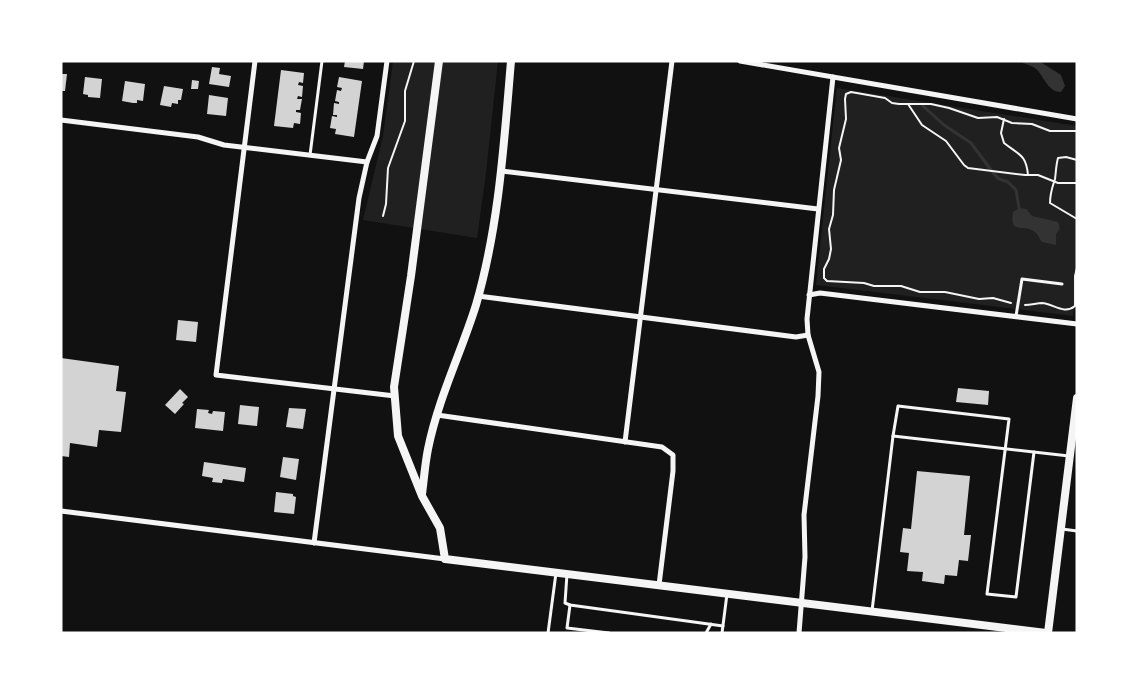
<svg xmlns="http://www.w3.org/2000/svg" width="1138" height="694" font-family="'Titillium Web',sans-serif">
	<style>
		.green { fill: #202020 }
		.water { fill: #333 }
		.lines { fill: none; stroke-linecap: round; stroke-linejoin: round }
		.stream { stroke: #333; stroke-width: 3 }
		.building { fill: #d3d3d3 }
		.path { stroke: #f5f5f5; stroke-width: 2 }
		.service { stroke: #f5f5f5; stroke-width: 3 }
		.minor { stroke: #f5f5f5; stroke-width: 5 }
		.tertiary { stroke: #f5f5f5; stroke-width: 8 }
	</style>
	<rect width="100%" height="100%" fill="#111"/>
	<!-- green -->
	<g class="green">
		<polygon points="393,61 498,61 486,173 477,238 363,220 383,136"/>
		<polygon points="837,88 1077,126 1077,287 1073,316 816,285"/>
	</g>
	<!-- water -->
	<g class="water">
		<path d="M1020,61H1039L1061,75L1065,86L1061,92C1047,92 1044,75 1035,68C1030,65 1024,64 1020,61Z"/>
		<path d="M1019,208L1026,209L1032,216L1058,222L1060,229L1056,234V245L1042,242C1040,240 1038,234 1035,232C1024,223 1009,236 1013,212Z"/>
	</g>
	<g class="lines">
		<!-- stream -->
		<polyline class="stream" points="923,106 944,125 971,143 994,174 999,179 1008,182 1016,190 1019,208"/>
	</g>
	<!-- building -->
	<g class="building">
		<polygon points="345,61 364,61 363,69 344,67"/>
		<polygon points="212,67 220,68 219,74 231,76 229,87 209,84"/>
		<polygon points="281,70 304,73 303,83 299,82 298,85 303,86 302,97 298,96 297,99 302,99 300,110 296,110 296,112 301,113 300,124 294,123 293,128 274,126"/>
		<polygon points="61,74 67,74 65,91 61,91"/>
		<polygon points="85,77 102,79 100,98 88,97 88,95 83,94"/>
		<polygon points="339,77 362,81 354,137 335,134 336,129 330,128 332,116 337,117 337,115 333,115 334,103 339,104 339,102 335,101 337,90 341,91 342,88 337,87"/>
		<polygon points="192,80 199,81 198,89 191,89"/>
		<polygon points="125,81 145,84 143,101 137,100 137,103 133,103 122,101"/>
		<polygon points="164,86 183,89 181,100 178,100 178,104 172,103 171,107 160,105"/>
		<polygon points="209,95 228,98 226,116 207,114"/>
		<polygon points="178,320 198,322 196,342 176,340"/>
		<polygon points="61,358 119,366 116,391 126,392 121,432 99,430 97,447 70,443 69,457 61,456"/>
		<polygon points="958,388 989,391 988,405 956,402"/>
		<polygon points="180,389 188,397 182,403 184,404 175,414 165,405"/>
		<polygon points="240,405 259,407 257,426 238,424"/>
		<polygon points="289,408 306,409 303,429 286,427"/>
		<polygon points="197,409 209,410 208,413 212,414 213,411 225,412 223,431 195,428"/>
		<polygon points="283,457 299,459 296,480 280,477"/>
		<polygon points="204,462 246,468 244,482 223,479 222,483 212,482 213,478 202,476"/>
		<polygon points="917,471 970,476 964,535 971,535 968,561 959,560 957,576 945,575 944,584 922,581 923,572 907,571 909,553 900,552 903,528 911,529"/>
		<polygon points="276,492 293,494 293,496 296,497 294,514 274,512"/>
	</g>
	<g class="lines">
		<!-- path -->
		<g class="path">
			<polyline points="908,104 922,125 946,141 964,165 968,168 1025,175 1038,175 1058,183 1077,183"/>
			<path d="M1004,119L1001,133L1004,143C1019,155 1026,154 1028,175"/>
			<path d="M1077,160L1066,157L1058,158C1056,165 1056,172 1055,179C1052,188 1050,193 1050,203L1077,219"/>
			<polyline points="383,216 386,204 388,168 405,121 405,91 414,61"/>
			<polyline points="1011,303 993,298 979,299 945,292 920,292 901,286 874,286 864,283 827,281 824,278 824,269 829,259 831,249 829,229 833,215 834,190 841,160 839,148 846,119 845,99 846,94 851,92 885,98 892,103 899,104 931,104 949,108 978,118 997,117 1012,123 1032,124 1050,131 1077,131"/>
			<path d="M1025,305C1031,305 1037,303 1042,303C1054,304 1064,315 1075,306V276L1077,268"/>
		</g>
		<!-- service -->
		<g class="service">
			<polyline points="310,155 322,61"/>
			<polyline points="1016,316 1022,279 1062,284"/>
			<polyline points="893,436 898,406 1009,419 987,594 1016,597 1034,452"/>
			<polyline points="1062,529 1077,531"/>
			<polyline points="567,574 565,603 570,605 723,626"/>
			<polyline points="570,605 567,628 609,633"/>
			<polyline points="872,611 893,436 1069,456"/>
			<polyline points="548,633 556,573"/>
			<polyline points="706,633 711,624"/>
			<polyline points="722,633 727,594"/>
		</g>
		<!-- minor -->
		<g class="minor">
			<polyline points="255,61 216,375 395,396"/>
			<polyline points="740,61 1077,119"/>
			<polyline points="61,120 198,137 224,145 367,162"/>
			<polyline points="501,171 818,209"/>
			<polyline points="809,295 820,293 1077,324"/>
			<polyline points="478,296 796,337 808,335"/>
			<polyline points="437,415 662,447 673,455 673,471 659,585"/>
			<polyline points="625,442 672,61"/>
			<polyline points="61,511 445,559"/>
			<polyline points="314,543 359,198 367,162 377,136 387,61"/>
			<polyline points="799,633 805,557 804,515 818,396 819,372 808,335 807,319 833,77"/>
		</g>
		<!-- tertiary -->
		<g class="tertiary">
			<polyline points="439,61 411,276 394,387 398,436 422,496 440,528 445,559 1046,633"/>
			<path d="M422,494C424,479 425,464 428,449C438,399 461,353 476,305C499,226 504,143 511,61"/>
			<polyline points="1048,633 1077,398"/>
		</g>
	</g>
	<!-- border -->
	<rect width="1138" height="694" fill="none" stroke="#ffffff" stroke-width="125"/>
</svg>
